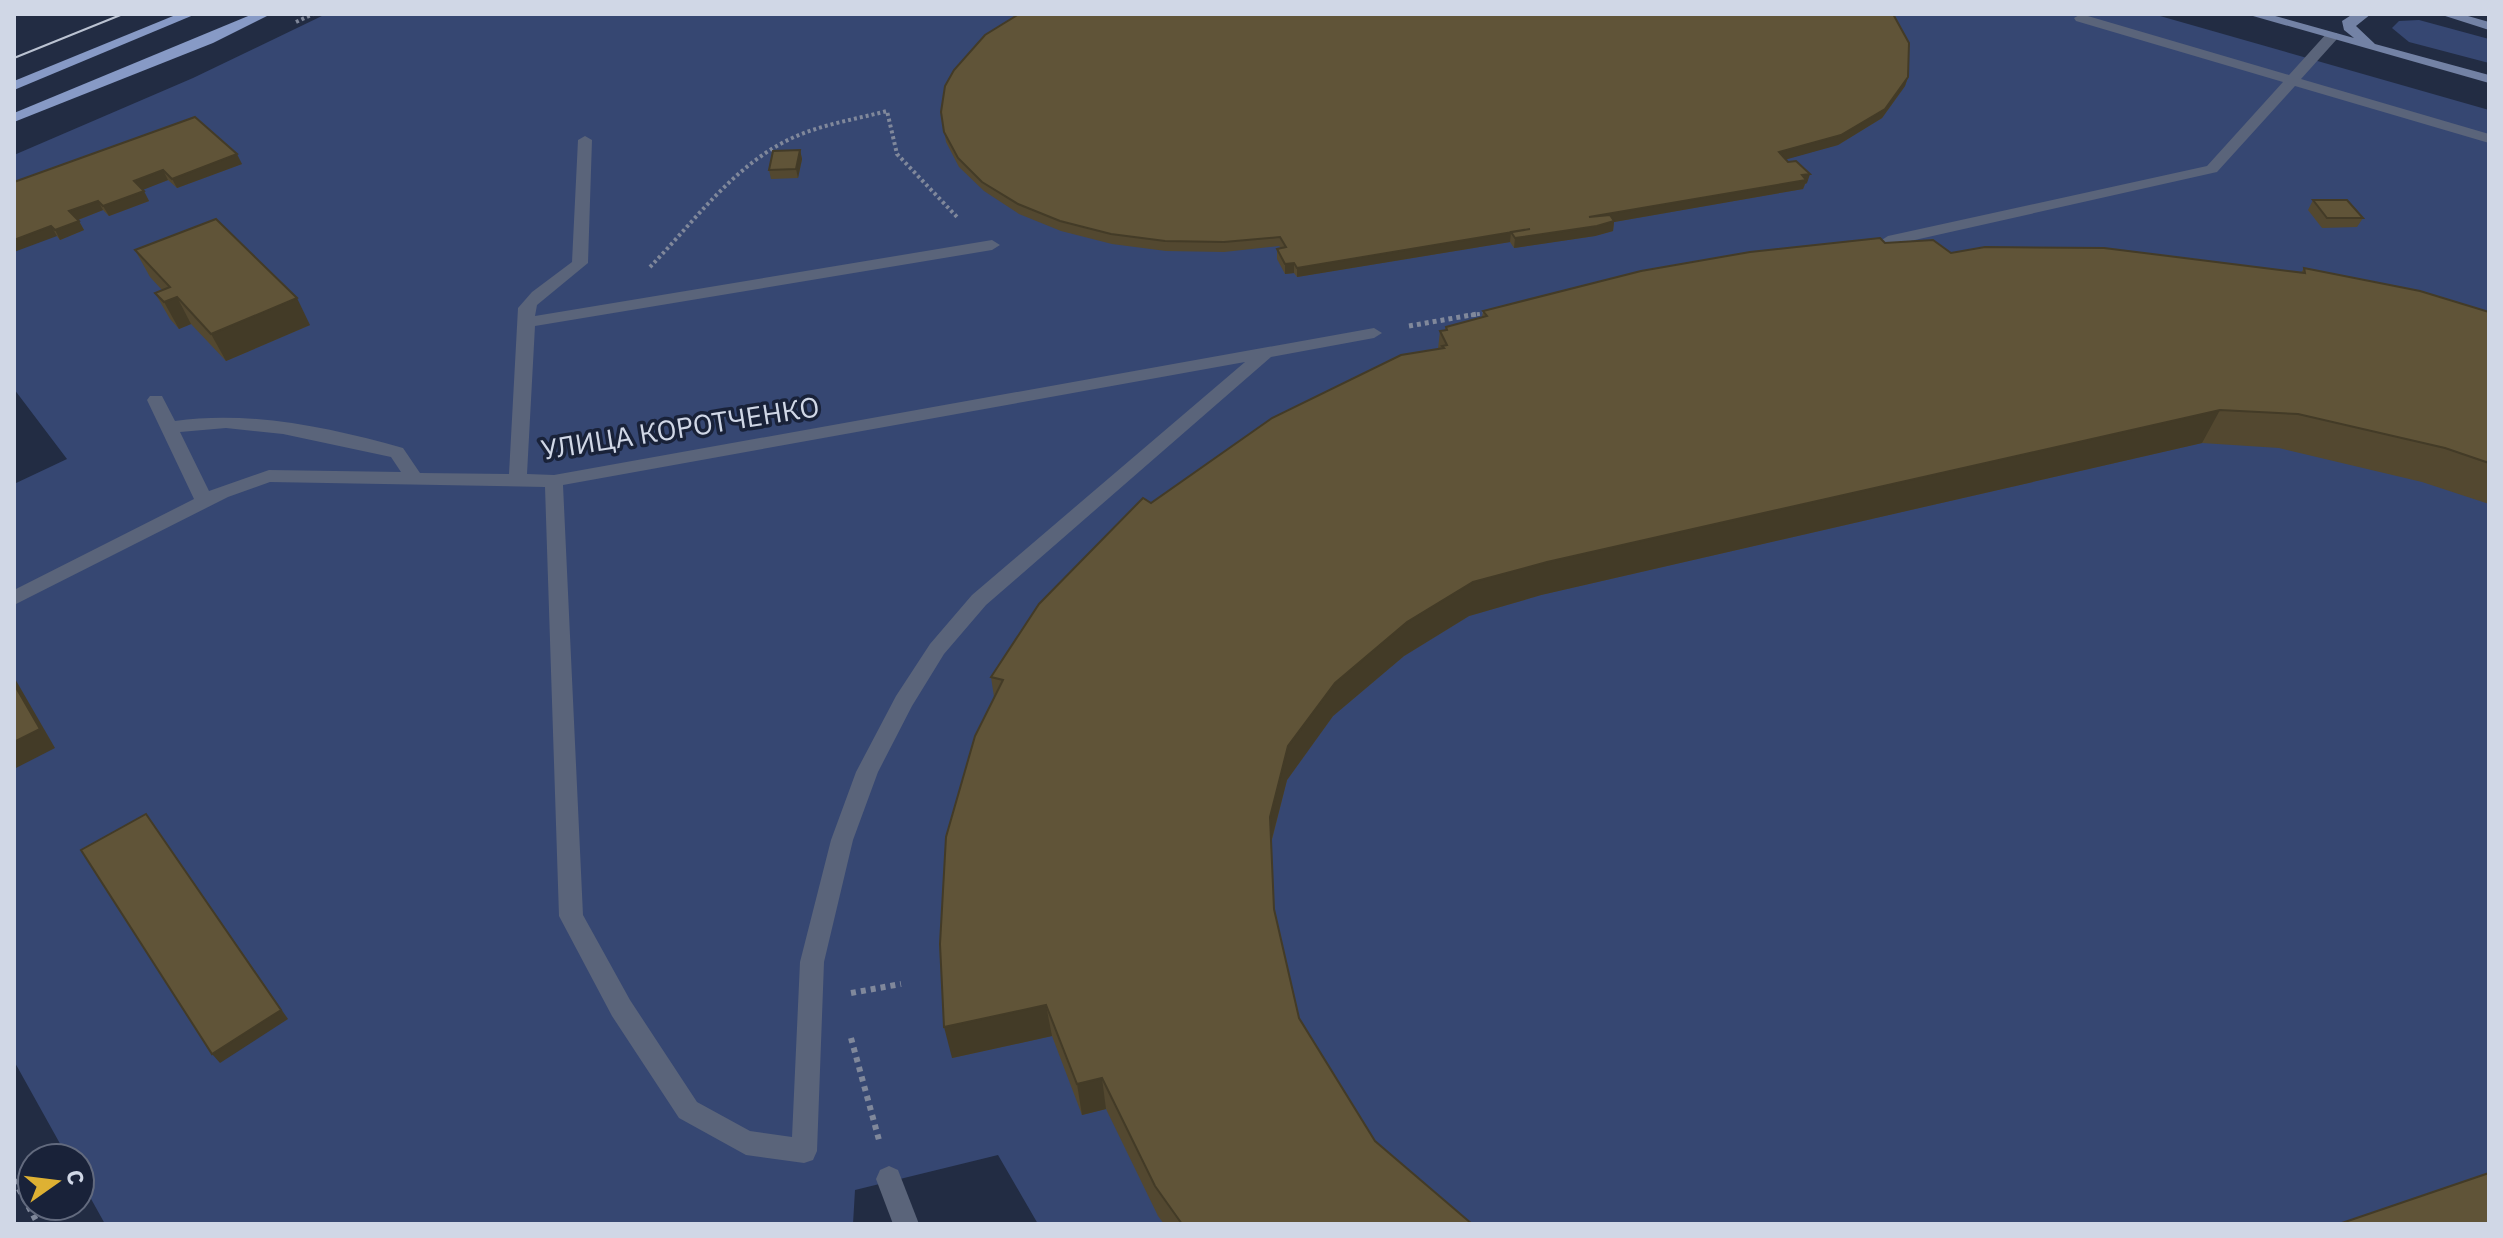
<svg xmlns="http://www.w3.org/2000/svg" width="2503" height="1238" font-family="'IBM Plex Sans',sans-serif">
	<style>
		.green { fill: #364772 }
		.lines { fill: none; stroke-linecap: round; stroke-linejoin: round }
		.path-far2 { stroke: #80889b; stroke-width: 4; stroke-dasharray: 3 3; stroke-linecap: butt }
		.path-far1 { stroke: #80889b; stroke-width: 5; stroke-dasharray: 4 4; stroke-linecap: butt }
		.path { stroke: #80889b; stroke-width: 6; stroke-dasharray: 5 5; stroke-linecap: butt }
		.lane { fill: #5a647a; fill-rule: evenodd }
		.secondary { fill: #7382a5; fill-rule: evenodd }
		.primary { fill: #879ac6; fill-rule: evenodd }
		.tram { stroke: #bbc3d2; stroke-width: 2 }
		.wall { fill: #534830 }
		.shaded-wall { fill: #433b27 }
		.building { fill: #605438; stroke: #433b27; stroke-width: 2 }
		.labels { text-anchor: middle; stroke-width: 7; stroke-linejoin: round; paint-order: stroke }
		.street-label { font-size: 28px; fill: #d0d7e6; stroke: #192239 }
	</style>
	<rect width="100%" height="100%" fill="#222c43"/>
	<!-- green -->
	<g class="green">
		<polygon points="326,14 2153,14 2489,110 2489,1224 1038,1224 998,1155 855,1190 853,1224 105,1224 80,1179 80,1158 68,1158 14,1061 14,484 67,459 14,389 14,155 193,78"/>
		<polygon points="2419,20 2489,39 2489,63 2409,42 2392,28 2399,21"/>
	</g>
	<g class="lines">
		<!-- path-far2 -->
		<g class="path-far2">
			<polyline points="296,22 313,14"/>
			<path d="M650,267C692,224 732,168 786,141C817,125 853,120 887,111L897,154L957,217"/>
			<polyline points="1465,316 1486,313"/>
		</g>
		<!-- path-far1 -->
		<polyline class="path-far1" points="1409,326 1477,314"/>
		<!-- path -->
		<g class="path">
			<polyline points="851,993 901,984"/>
			<polyline points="851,1038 879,1140"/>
			<polyline points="14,1180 38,1224"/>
		</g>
		<!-- lane -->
		<g class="lane">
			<polygon points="2081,14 2289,75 2327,33 2337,33 2337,39 2301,79 2489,134 2489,143 2295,86 2217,172 1888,246 1882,244 1880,241 1888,236 2207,166 2283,82 2076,21 2074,18"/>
			<path d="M585,136L592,140L588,263L537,305L535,316L992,240L1000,245L992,250L535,326L527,474L554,475L1374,328L1382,333L1374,338L1271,357L986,605L944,654L912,706L878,772L853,840L824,962L817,1151L813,1160L804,1163L746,1155L679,1118L612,1016L559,916L545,487L270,482L228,497L14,605V590L194,499L147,400L150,396H162L175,421C250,410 331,428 403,448L420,473L509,474L518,308L532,292L572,262L578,140ZM1245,362L972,595L930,644L896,696L856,772L831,840L800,962L792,1137L750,1131L697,1102L630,1000L583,915L563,485ZM226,428L283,434L391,457L401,472L269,470L209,491L180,432Z"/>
			<polygon points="889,1166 898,1170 919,1224 893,1224 876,1179 880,1170"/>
		</g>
		<!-- secondary -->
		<g class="secondary">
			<polygon points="2246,14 2268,14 2354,38 2344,30 2342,21 2353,14 2371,14 2356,26 2375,44 2489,75 2489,83"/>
			<polygon points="2439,14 2461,14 2489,22 2489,30"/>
		</g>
		<!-- primary -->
		<g class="primary">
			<polygon points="178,14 196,14 14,90 14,81"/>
			<polygon points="253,14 271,14 213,43 14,122 14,113"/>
		</g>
		<!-- tram -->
		<polyline class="tram" points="14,58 123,14"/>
	</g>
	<!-- wall -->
	<g class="wall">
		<polygon points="1908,77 1905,86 1882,118 1838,145 1786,159 1807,183 1805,184 1803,189 1614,222 1613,231 1595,236 1514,248 1510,242 1297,277 1294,273 1285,274 1277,259 1277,249 1281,248 1279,246 1224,252 1166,251 1112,244 1061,231 1019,214 984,191 959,167 946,142 941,112"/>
		<polygon points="800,150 802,159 798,178 771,179 769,170"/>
		<polygon points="242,164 177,188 168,180 142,190 149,201 109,216 103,210 78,220 84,230 60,240 14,182"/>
		<polygon points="2313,200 2363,218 2357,227 2322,228 2308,210"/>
		<polygon points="1885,243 1951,253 2301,273 2304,268 2489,312 2489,504 2422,482 2279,448 2202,443 1541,595 1469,616 1404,656 1333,716 1287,780 1271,844 1274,909 1299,1018 1375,1141 1472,1224 1164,1224 1158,1216 1106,1109 1082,1115 1052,1036 952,1058 994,697 991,677 1151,503 1438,349 1440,331 1445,330 1446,327 1482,317 1483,311"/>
		<polygon points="135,250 310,325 226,361 191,324 179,329 170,319 155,293 162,290 150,277"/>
	</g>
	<!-- shaded-wall -->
	<g class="shaded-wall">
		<polygon points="1908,77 1905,86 1882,118 1838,145 1777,162 1779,152"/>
		<polygon points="800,150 802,159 798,178 796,169"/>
		<polygon points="237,154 242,164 177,188 172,179"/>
		<polygon points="163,170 168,180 140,191 134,181"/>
		<polygon points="1810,174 1807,183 1805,184 1803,189 1614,222 1613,231 1595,236 1514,248 1515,238 1511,232 1510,242 1297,277 1297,268 1530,229"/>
		<polygon points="144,191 149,201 109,216 103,206"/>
		<polygon points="98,201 103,210 75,221 69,211"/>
		<polygon points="79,221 84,230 60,240 55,230"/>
		<polygon points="51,226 57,236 14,252 14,240"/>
		<polygon points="1294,263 1294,273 1285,274 1285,264"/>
		<polygon points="177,297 191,324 179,329 164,302"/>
		<polygon points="297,298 310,325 226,361 211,334"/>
		<polygon points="2220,410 2202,443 1541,595 1469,616 1404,656 1333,716 1287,780 1269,850 1270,817 1288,746 1335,683 1407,622 1473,582 1547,562"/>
		<polygon points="14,677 55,748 14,769"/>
		<polygon points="146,814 288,1019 220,1063 212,1054"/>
		<polygon points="1046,1005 1052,1036 952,1058 944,1027"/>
		<polygon points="1102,1078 1106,1109 1082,1115 1077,1084"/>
	</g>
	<!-- building -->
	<g class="building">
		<polygon points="1019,14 1893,14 1909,43 1908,77 1885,109 1841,135 1779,152 1788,162 1796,161 1810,174 1802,175 1806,180 1589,217 1610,215 1614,221 1597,226 1515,238 1511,232 1530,229 1297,268 1294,263 1285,264 1277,249 1286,247 1280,237 1224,242 1165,241 1111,234 1060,221 1018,204 982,182 958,158 944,132 941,112 945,86 954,70 985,35"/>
		<polygon points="195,117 237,154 172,179 163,170 134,181 144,191 103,206 98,201 69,211 79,221 55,230 51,226 14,240 14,182"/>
		<polygon points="800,150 796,169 769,170 773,151"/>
		<polygon points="2313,200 2347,200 2363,218 2327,218"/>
		<polygon points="216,219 297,298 211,334 177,297 164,302 155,293 170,287 135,250"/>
		<polygon points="1880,238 1885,243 1933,240 1951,253 1985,247 2104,248 2305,273 2304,268 2420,291 2489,312 2489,463 2445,448 2298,414 2220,410 1547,562 1473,582 1407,622 1335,683 1288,746 1270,817 1274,909 1299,1018 1375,1141 1472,1224 1182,1224 1155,1186 1102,1078 1077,1084 1046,1005 944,1027 940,944 946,837 975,736 1003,680 991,677 1039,604 1143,498 1151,503 1272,418 1401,355 1444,348 1442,346 1447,345 1440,331 1447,330 1446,327 1487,316 1483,311 1641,271 1750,252"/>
		<polygon points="14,684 40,729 14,742"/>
		<polygon points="146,814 281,1010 212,1054 81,850"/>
		<polygon points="2489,1173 2489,1224 2339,1224"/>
	</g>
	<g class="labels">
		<!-- street labels -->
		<g class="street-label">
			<text transform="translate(680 428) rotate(-9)" y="10">УЛИЦА КОРОТЧЕНКО</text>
		</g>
	</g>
	<!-- border -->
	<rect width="2503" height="1238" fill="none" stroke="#d0d7e6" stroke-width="32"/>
	<!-- north arrow -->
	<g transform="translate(56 1182) rotate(76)"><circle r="38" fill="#192239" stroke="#626a7e" stroke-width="2"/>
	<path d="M0-6L14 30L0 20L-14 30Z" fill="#deb133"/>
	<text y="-12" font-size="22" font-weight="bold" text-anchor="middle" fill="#d0d7e6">С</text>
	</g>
</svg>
